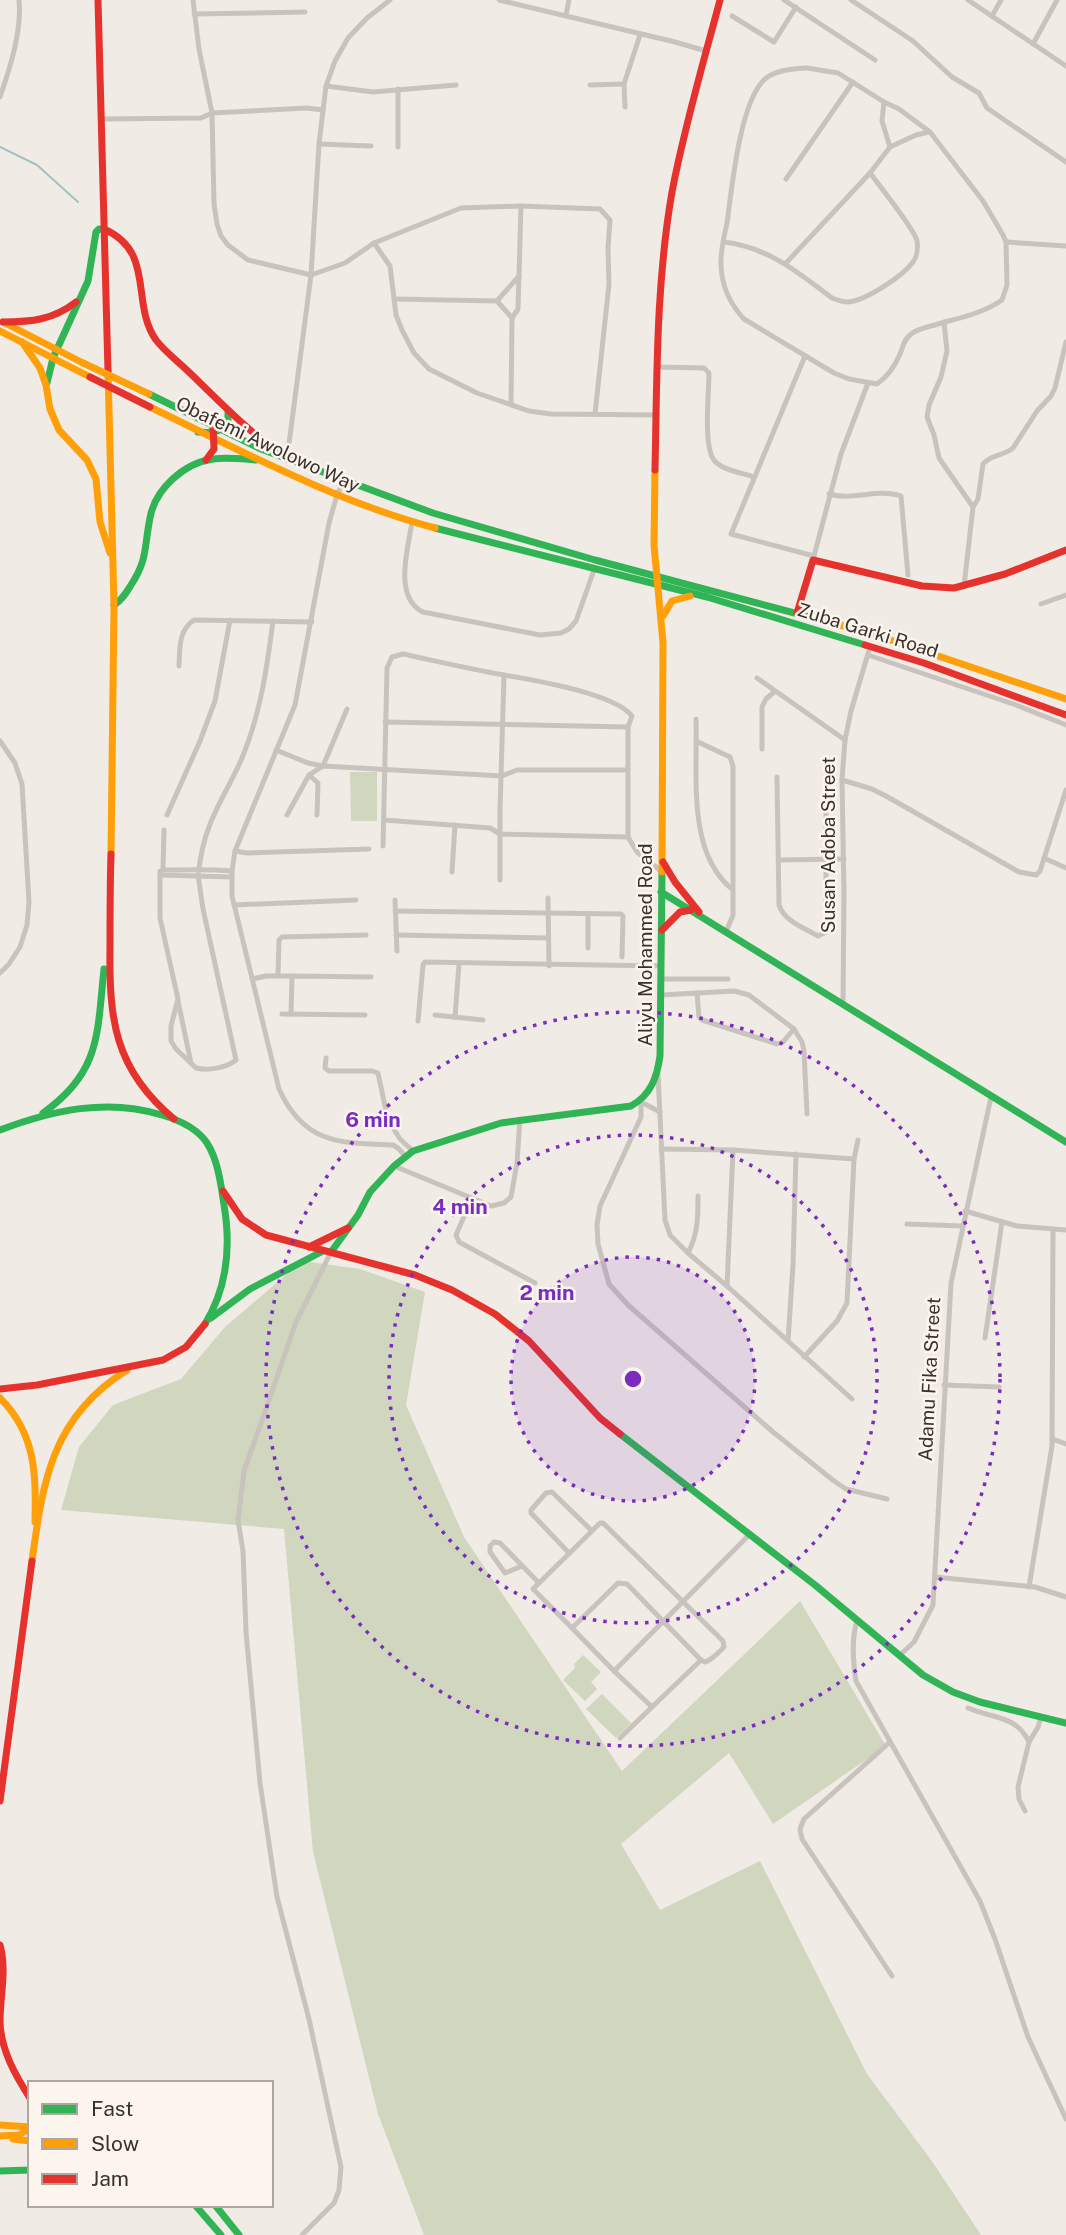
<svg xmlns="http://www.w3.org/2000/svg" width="1066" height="2235" font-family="'Public Sans',sans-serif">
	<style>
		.green { fill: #d1d6bf }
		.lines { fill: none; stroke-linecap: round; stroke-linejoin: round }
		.stream { stroke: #a1c2c1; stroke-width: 2 }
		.street { stroke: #c9c3be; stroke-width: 5 }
		.fast { stroke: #30b455; stroke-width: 7 }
		.slow { stroke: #ff9f0a; stroke-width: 7 }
		.jam { stroke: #e5322d; stroke-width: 7 }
		.slow-bridge { stroke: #ff9f0a; stroke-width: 7 }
		.jam-bridge { stroke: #e5322d; stroke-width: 7 }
		.ring { fill: none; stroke: #7b2cbf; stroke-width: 3.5; stroke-dasharray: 3.5 7 }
		.labels { text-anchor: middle; stroke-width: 5; stroke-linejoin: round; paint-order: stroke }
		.street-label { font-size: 19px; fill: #3b302b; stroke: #fbf5ee }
		.centre { fill: #7b2cbf; stroke: #fbf5ee; stroke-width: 3.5 }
		.ring-label { font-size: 21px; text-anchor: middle; font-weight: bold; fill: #7b2cbf; stroke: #fbf5ee; stroke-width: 5; stroke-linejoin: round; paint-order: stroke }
	</style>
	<rect width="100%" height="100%" fill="#f0ebe5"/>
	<!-- green -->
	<g class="green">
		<polygon points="350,772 377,772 377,821 351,821"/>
		<polygon points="302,1261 360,1269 425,1292 406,1405 464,1537 622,1771 800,1601 886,1746 773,1824 729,1753 621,1844 660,1910 760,1861 867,2074 931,2160 981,2235 424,2235 378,2114 313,1852 284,1529 61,1510 79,1447 113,1405 181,1379 225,1327"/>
		<polygon points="583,1655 601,1672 591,1682 597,1689 585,1701 563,1680 575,1668 574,1664"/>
		<polygon points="602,1694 631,1723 616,1738 586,1709"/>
	</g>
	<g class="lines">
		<!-- stream -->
		<polyline class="stream" points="0,147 37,165 78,202"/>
		<!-- street -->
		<g class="street">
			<polyline points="193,0 199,49 212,113 214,204 217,224 221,236 228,245 248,260 311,275 345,263 374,243 461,208 521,206 600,209 610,220 608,248 609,284 595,414"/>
			<polyline points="499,0 675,42 706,51"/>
			<polyline points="784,0 875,60"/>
			<polyline points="851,0 913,41 952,77 979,93 987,108 1066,162"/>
			<polyline points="968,0 1066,66"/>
			<polyline points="194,14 305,12"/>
			<polyline points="566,15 569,0"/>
			<polyline points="732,16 774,42 796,7"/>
			<polyline points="992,16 1001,0"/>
			<polyline points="1033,44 1057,0"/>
			<path d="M807,68L838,73L884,102L899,109L930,132L983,201L1003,235L1006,242L1007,285L1002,300C982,314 958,318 935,325C927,327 916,329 910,335C903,341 903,347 900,354C895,366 887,377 877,384L849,379L834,373L744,319C730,304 722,287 721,266C720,252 724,237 727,223C732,188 739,109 762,82C772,70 792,69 807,68Z"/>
			<polyline points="590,85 624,84"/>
			<polyline points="326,86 373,92 456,85"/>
			<polyline points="398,89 398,147"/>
			<path d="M0,97C10,68 22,31 19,0"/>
			<polyline points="625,107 624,84 640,35"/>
			<polyline points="101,119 201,118 212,113 307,108 323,110"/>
			<polyline points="319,144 371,146"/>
			<polyline points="890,147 916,135 929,132"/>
			<polyline points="786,179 853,82"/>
			<path d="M724,242C767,247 798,272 832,298C837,300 842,302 848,302C865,301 903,276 913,262C917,257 918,248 917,241C915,230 879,185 870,173"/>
			<polyline points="1006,242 1066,246"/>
			<polyline points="374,243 390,266 396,315 402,330 414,353 429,369 477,393 529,411 551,414 657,415"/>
			<polyline points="786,263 870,173 890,147 882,121 884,102"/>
			<polyline points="395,299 497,301 512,318"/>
			<polyline points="497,301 519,276"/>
			<polyline points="944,322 947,351 941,377 929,405 927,417 934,435 939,458 973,507 964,586"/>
			<polyline points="805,356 731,534 814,556 813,560"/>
			<path d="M658,367L704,368L709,373C709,392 703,446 714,460C721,470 743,473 754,477"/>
			<polyline points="511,405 512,318 518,309 521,206"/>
			<polyline points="287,459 311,275 319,144 326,86 335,61 348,38 367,18 390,0"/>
			<path d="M344,480L337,495L329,523L295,705L235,851L232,871V896L279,1089C304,1144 339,1143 393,1145L398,1148L405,1156"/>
			<path d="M829,494C852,501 878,488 901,496L908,575"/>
			<path d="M973,507L978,499L983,464C991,454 1004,456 1013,448L1037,411L1051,396L1055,388L1066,342"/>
			<path d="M412,522C408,549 393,597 423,612L540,635L561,633L569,629L576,621L594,570"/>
			<polyline points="814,556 841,454 868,383"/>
			<polyline points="1041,604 1066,595"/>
			<polyline points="868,655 1016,705 1066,725"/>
			<path d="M179,666C180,648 178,631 194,620L312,622"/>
			<polyline points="757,678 845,740"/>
			<path d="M696,719C698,772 686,852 732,889"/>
			<polyline points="385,722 628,727"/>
			<polyline points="0,741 15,763 22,784 29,902 27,925 20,947 9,964 0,973"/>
			<polyline points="696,741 730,757 733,766 733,915 726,932"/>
			<polyline points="762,749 762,707 766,699 774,692"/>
			<polyline points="276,750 308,763 323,766 347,709"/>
			<polyline points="309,775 318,783 317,815"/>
			<path d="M777,777L779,905C784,921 804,928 818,936L826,932V805"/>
			<polyline points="842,780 872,789 886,796 1019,872 1036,875 1040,871 1066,790"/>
			<polyline points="167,815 200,741 215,701 230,620"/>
			<polyline points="287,815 309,775 323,766 502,776 517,770 628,770"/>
			<polyline points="384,820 490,828 500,834 628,837"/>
			<path d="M383,846L387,668L392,657L403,654C436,661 470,669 504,675C533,680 614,693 632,716L628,727V837L637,852L661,871"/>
			<polyline points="235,851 247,853 369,849"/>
			<polyline points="1044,858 1066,868"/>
			<polyline points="779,860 844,859"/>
			<polyline points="163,870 164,830"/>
			<path d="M232,871C209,869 185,870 163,870L160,871V918L178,999L171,1026V1041L176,1049L196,1068C208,1071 226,1068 236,1060L203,909L198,875C200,859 203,842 209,827C218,802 234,779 244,753C261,710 267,667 273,621"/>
			<polyline points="452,872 455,825"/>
			<polyline points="160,875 232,877"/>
			<polyline points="500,880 500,810 504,675"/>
			<polyline points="548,898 549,966"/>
			<polyline points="395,900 397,951"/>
			<polyline points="234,905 356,900"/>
			<polyline points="395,911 621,914 623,916 622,957"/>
			<polyline points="396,935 548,938"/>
			<polyline points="588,948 588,914"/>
			<polyline points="278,975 279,940 282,937 366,935"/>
			<polyline points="252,979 266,976 292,976"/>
			<polyline points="661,979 728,979"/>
			<polyline points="697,993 699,1017 702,1020 777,1044 783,1042 794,1029"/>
			<polyline points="661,995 734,991 749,995 794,1029 802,1042 804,1051 807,1114"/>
			<polyline points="178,1001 191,1063"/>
			<polyline points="843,1005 844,894 842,780 845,740 851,711 870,647"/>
			<polyline points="282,1014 365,1015"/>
			<polyline points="291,1014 292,976 371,977"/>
			<polyline points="435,1015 483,1020"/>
			<polyline points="455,1017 459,964"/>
			<polyline points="418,1021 423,965 425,962 661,966"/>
			<polyline points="326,1058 325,1068 329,1071 372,1071 378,1073 388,1120 400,1139 413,1151"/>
			<polyline points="658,1074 665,1220 670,1235 688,1253 727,1286 852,1399"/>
			<polyline points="660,1112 641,1102 641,1117 600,1206 597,1225 598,1244 609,1284 628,1305 773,1432 834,1481 846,1489 887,1499"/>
			<polyline points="661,1149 733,1150 854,1159 858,1140"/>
			<polyline points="394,1166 491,1206 504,1203 511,1197 517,1163 520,1119"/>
			<polyline points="472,1198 456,1235 459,1242 535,1283"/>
			<polyline points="965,1211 1017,1226 1066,1230"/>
			<polyline points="907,1224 962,1226"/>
			<path d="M688,1253C698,1234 698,1217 698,1196"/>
			<polyline points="727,1286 733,1150"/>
			<polyline points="985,1338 1002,1222"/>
			<polyline points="788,1341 793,1265 796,1154"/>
			<polyline points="804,1357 837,1321 847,1303 854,1159"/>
			<polyline points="944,1385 999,1387"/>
			<polyline points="1052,1439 1066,1444"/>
			<polyline points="569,1553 531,1513 531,1510 546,1493 552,1492 592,1531"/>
			<polyline points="522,1566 505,1573 490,1552 490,1546 494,1542 500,1543 539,1583"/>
			<polyline points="935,1577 1035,1587 1066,1597"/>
			<polyline points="1029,1587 1052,1446 1053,1230"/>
			<path d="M857,1621C851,1640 853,1661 856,1681L980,1901L995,1939L1028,2037L1066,2119"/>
			<polyline points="572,1628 614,1671"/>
			<polyline points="899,1656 914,1642 933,1605 951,1283 991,1097"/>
			<path d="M701,1660L627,1584L618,1583L572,1628L533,1589L592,1531L600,1523H603L723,1641L724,1647C719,1652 712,1660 705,1662L701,1660L652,1707L614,1671C659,1626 704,1580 749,1535"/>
			<path d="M968,1708C994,1719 1016,1715 1029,1742"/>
			<polyline points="620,1738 652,1707"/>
			<polyline points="890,1742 804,1819 800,1829 802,1839 892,1976"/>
			<polyline points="1025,1811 1019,1799 1018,1787 1029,1742 1038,1727 1041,1717"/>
			<polyline points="302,2235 334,2203 339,2190 341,2167 309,2019 277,1897 260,1783 246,1632 243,1551 238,1520 244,1471 266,1409 296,1322 331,1252"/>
		</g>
		<!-- fast -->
		<g class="fast">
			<polyline points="47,383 53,358 88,281 96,232 99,229 104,229"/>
			<polyline points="149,394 261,449 433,513 595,560 817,619"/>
			<path d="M198,432C210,433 219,433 228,424V411"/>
			<polyline points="435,528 707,597 865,645"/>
			<path d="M114,605C122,600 126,593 131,585C148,559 144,547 150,518C155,489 184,463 213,459C227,457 242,459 256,460"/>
			<polyline points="661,892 1066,1142"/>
			<path d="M43,1113C101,1072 97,1034 104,969"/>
			<path d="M0,1130C53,1110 107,1098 162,1115C179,1120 197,1128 207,1143C218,1160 221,1185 224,1205C231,1246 227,1288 205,1324"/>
			<path d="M331,1252L358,1215L370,1192L394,1166L413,1151L501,1123L631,1106C651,1095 657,1077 660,1056L662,872"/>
			<polyline points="211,1318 250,1289 323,1251"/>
			<polyline points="620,1434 815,1585 923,1675 953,1692 980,1702 1066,1723"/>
			<polyline points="0,2171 30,2170"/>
			<polyline points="195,2205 221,2235"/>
			<polyline points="215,2205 239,2235"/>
		</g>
		<!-- slow -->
		<g class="slow">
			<polyline points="3,322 83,363"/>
			<polyline points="0,331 90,377"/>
			<polyline points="22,342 40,368 46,385 50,409 59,430 87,460 96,479 100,522 110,553"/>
			<polyline points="108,371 114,605 111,854"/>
			<path d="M150,407C241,451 337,502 435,528"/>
			<polyline points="655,470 654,545 663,643 662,872"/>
			<polyline points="663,616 672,601 690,596"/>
			<polyline points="817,619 867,632 1066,699"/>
			<path d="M0,1398C36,1434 36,1474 35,1522"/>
			<path d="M32,1561C43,1480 52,1417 127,1370"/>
			<polyline points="0,2125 30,2127"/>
			<polyline points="0,2136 19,2135 30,2128"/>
			<polyline points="13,2139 30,2141"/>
		</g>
		<!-- jam -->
		<g class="jam">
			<polyline points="98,0 108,371"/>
			<path d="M104,229C156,252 130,303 156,340C165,352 180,363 191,374C222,404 251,434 287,459"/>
			<path d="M3,322C31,322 53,320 76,302"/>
			<polyline points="206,460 214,449 213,426"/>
			<path d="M655,470C657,377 656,284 672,192C684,128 703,64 720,0"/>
			<polyline points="797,613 813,560 922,586 954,588 1005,574 1066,550"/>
			<polyline points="865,645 924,663 1066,715"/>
			<path d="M111,854C110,885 110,915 110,946C109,1019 114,1069 174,1119"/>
			<polyline points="663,862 675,882 699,912"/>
			<polyline points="662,930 680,912 691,910"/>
			<polyline points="223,1191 242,1219 266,1235 415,1275 452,1290 495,1314 529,1341 600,1418 620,1434"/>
			<polyline points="309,1247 348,1228"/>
			<polyline points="0,1389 37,1385 163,1360 186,1347 205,1324"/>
			<polyline points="0,1801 32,1561"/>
			<path d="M0,1945C7,1971 0,1995 0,2022C1,2050 15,2075 30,2098"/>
		</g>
		<!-- slow-bridge -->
		<polyline class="slow-bridge" points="83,363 149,394"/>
		<!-- jam-bridge -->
		<polyline class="jam-bridge" points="90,377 150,407"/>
	</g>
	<!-- distance rings -->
	<circle cx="633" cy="1379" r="122" fill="#7b2cbf" fill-opacity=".12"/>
	<g class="ring">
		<circle cx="633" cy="1379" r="122"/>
		<circle cx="633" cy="1379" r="244"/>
		<circle cx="633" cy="1379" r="367"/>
	</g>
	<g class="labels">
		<!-- street labels -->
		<g class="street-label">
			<text transform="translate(268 444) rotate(25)" y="7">Obafemi Awolowo Way</text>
			<text transform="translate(868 630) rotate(17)" y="7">Zuba Garki Road</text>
			<text transform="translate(828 845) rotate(-90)" y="7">Susan Adoba Street</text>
			<text transform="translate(645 945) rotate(-90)" y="7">Aliyu Mohammed Road</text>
			<text transform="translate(929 1379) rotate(-87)" y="7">Adamu Fika Street</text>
		</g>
	</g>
	<circle cx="633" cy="1379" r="10" class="centre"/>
	<g class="ring-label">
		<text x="373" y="1127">6 min</text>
		<text x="460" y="1214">4 min</text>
		<text x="547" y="1300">2 min</text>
	</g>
	<!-- legend -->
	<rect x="28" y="2081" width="245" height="126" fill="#fbf5ee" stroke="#aea6a0" stroke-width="2"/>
	<rect x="42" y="2104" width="35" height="10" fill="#30b455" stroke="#aea6a0" stroke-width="2"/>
	<text x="91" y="2116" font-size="21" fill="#3b302b">Fast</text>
	<rect x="42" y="2139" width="35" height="10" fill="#ff9f0a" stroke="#aea6a0" stroke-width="2"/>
	<text x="91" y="2151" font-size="21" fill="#3b302b">Slow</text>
	<rect x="42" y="2174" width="35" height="10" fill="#e5322d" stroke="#aea6a0" stroke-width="2"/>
	<text x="91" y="2186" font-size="21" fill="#3b302b">Jam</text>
</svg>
